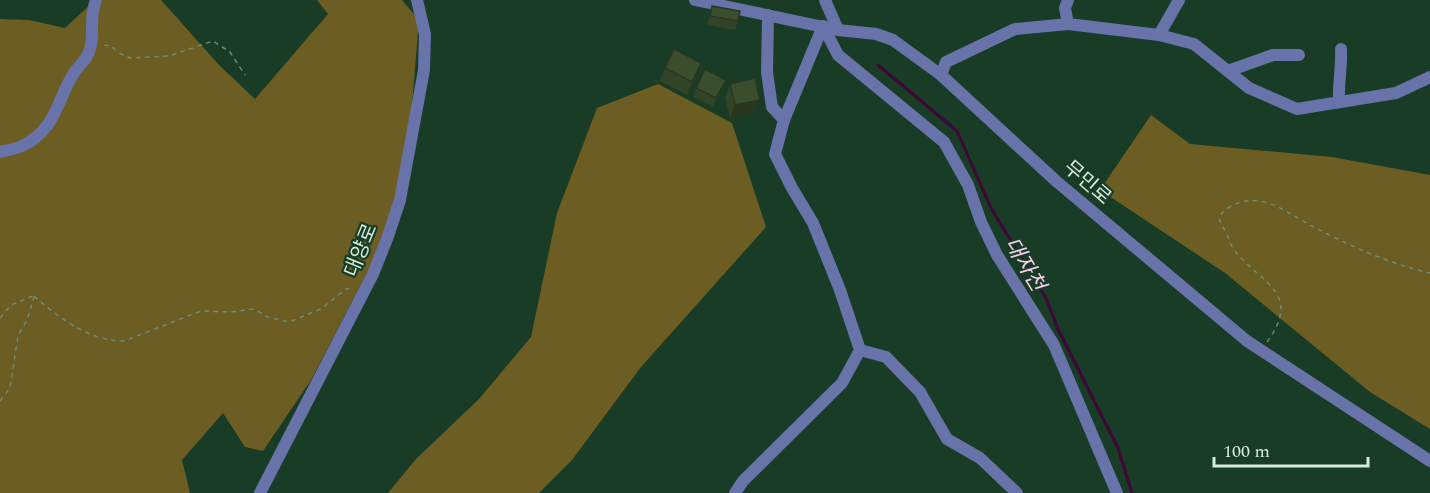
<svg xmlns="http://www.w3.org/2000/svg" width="1430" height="493" font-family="Spectral,'Noto Sans KR',serif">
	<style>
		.forest { fill: #6c5d23 }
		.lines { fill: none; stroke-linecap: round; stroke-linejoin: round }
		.stream { stroke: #3f0638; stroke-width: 3 }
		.path { stroke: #6e8b78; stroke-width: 1.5; stroke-dasharray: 4.5 4.5; stroke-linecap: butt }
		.minor { stroke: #6773a9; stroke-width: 12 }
		.wall { fill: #324327 }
		.shaded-wall { fill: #293720 }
		.building { fill: #3a4e2d; stroke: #293720; stroke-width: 1.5 }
		.labels { text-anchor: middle; stroke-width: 4.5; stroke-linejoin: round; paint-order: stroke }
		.street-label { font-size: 20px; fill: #d7ebdd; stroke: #183c25 }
		.water-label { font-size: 21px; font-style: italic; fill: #f9ceef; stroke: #183c25 }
	</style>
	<rect width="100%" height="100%" fill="#183c25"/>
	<!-- forest -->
	<g class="forest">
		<polygon points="95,0 161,0 220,66 255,99 328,14 317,0 402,0 419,20 404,202 311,380 263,451 245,447 223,413 182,460 190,493 0,493 0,19 29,20 65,28"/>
		<polygon points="658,84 732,123 766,227 641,367 572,460 539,493 388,493 416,459 479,399 531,337 557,213 597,108"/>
		<polygon points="1151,115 1190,144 1332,157 1430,175 1430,429 1370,392 1225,273 1100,190"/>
	</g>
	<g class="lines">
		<!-- stream -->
		<polyline class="stream" points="878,65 957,131 991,208 1046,298 1058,329 1118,448 1132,493"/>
		<!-- path -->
		<g class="path">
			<polyline points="104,45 111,46 119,53 130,58 169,56 213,41 230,52 245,75"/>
			<path d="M34,296C59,318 89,341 124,341L201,311L231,312L254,309L268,317L289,322L321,309L346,289L352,288"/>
			<polyline points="0,318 11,305 33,296"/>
			<path d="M1267,342C1303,292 1261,284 1235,251C1231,246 1229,240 1227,234C1224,228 1220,224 1219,217C1228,204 1244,199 1260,201C1281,205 1295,218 1314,227C1350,246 1390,264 1430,273"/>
			<polyline points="0,401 10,388 18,336 27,320 34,297"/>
		</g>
		<!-- minor -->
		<g class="minor">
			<polyline points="695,0 838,30 876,34 893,40 941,75 1056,181 1247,341 1430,461"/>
			<polyline points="825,0 838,30"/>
			<polyline points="1068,0 1065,8 1068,24"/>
			<polyline points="768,15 767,72 772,107 784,120"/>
			<polyline points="823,26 838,55 944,142 968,185 981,222 997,255 1054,345 1117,493"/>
			<polyline points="1159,35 1179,0"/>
			<polyline points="1228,71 1273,55 1299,55"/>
			<polyline points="941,75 946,62 1015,29 1068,24 1159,35 1194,44 1249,88 1297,109 1396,93 1430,77"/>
			<path d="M1339,102C1338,84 1342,67 1341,49"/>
			<path d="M0,152C7,150 16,149 22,146C55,130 56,104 72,76C79,63 87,63 91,45C94,28 89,19 96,0"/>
			<polyline points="860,350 886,357 920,392 947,439 980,458 1017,493"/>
			<polyline points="260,493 373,274 387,239 400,200 424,70 425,34 417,0"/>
			<polyline points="735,493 743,481 842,383 860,350 840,290 813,223 792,188 775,154 784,120 823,26"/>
		</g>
	</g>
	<!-- wall -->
	<g class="wall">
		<polygon points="712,6 738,21 735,30 707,25"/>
		<polygon points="665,68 697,77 687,95 660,81"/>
		<polygon points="726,80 722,89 713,107 693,97 696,88"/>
		<polygon points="730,84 755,113 730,119 725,97"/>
	</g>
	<!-- shaded-wall -->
	<g class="shaded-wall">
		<polygon points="701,63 697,77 687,95 692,82"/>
		<polygon points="726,80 722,89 713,107 716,98"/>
		<polygon points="760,100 755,113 730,119 735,105"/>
	</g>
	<!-- building -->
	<g class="building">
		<polygon points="712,6 740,11 738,21 710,16"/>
		<polygon points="674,49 701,63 692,82 665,68"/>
		<polygon points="705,69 726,80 716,98 696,88"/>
		<polygon points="755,78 760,100 735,105 730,84"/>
	</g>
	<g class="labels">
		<!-- street labels -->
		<g class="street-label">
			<text transform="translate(1088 182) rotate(41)" y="7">무민로</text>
			<text transform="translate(360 250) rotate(-68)" y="7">대양로</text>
		</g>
		<!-- water labels -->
		<g class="water-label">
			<text transform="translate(1025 264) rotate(59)" y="7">대자천</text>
		</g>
	</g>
	<!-- scale -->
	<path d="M1214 457v9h154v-9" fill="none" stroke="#d7ebdd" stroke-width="3"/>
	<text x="1223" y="457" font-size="18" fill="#d7ebdd" stroke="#183c25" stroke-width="4.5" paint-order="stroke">100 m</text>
</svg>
